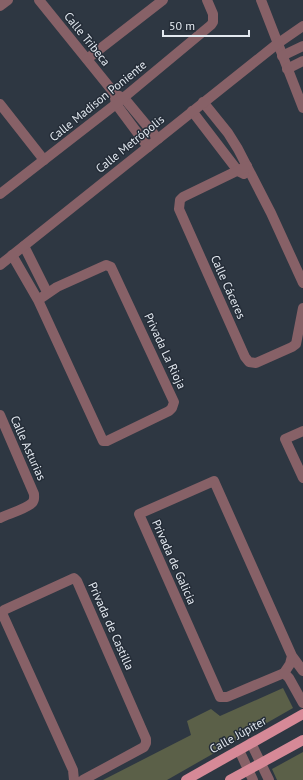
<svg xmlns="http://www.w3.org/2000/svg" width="303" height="780" font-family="'PT Sans',sans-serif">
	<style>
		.green { fill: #5b6048 }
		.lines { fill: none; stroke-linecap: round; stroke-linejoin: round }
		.minor { stroke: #876167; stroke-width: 10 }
		.major { stroke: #d68997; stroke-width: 10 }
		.labels { text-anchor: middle; stroke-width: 3; stroke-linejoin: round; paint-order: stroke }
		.street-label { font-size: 12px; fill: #e3e9f0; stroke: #252d38 }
	</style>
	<rect width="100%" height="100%" fill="#2e3742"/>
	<!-- green -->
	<g class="green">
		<polygon points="283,688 293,708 167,780 103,780 191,735 187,721 211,709 220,716"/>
		<polygon points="303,752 303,780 277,780 272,769"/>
	</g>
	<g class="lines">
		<!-- minor -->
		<g class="minor">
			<polyline points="39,0 115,94 124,98 158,139"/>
			<polyline points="261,0 303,108"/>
			<polyline points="0,6 8,0"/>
			<polyline points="282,56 303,46"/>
			<polyline points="87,59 163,0"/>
			<polyline points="287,69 303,61"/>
			<polyline points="115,98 116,104 148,147"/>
			<polyline points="203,102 228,133 238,149 271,213 303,283"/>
			<polyline points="0,104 44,160"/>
			<polyline points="192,111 238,171 244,174"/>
			<polyline points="247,166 183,197 180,200 179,209 245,357 249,362 256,363 292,347 296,344 303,308"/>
			<polyline points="0,194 116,104 211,25 213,22 213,14 207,0"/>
			<polyline points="24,246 47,292"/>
			<polyline points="12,255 38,300 103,441 107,441 169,411 172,408 174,402 111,267 106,265 57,287 38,300"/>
			<polyline points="0,265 277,44 303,26"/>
			<path d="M0,415L34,494C34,497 35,500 32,503C26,509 8,514 0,518"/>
			<polyline points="303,431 285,439 303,478"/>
			<polyline points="292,656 290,664 284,673 227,697 220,697 139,514 214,481 292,656 303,671"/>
			<polyline points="284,673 289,678 303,703"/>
			<polyline points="251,743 269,780"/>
			<polyline points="239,750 253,780"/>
			<polyline points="74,780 73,770 2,613 4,610 74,578 77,581 146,739 146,743 144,747 83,780"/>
		</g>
		<!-- major -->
		<g class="major">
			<polyline points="186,780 303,714"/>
			<polyline points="230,780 303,740"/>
		</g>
	</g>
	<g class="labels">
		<!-- street labels -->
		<g class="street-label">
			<text transform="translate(87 39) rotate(51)" y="4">Calle Tribeca</text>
			<text transform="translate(98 101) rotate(-39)" y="4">Calle Madison Poniente</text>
			<text transform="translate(130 144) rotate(-39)" y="4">Calle Metrópolis</text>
			<text transform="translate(228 287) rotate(66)" y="4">Calle Cáceres</text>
			<text transform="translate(165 351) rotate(65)" y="4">Privada La Rioja</text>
			<text transform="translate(28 448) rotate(66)" y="4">Calle Asturias</text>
			<text transform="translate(174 562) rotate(66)" y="4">Privada de Galicia</text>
			<text transform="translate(111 626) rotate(66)" y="4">Privada de Castilla</text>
			<text transform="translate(238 735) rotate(-29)" y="4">Calle Júpiter</text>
		</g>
	</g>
	<!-- scale -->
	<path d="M163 30v6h86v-6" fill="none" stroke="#e3e9f0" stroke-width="2"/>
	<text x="169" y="30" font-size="12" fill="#e3e9f0" stroke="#252d38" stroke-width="3" paint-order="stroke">50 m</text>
</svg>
